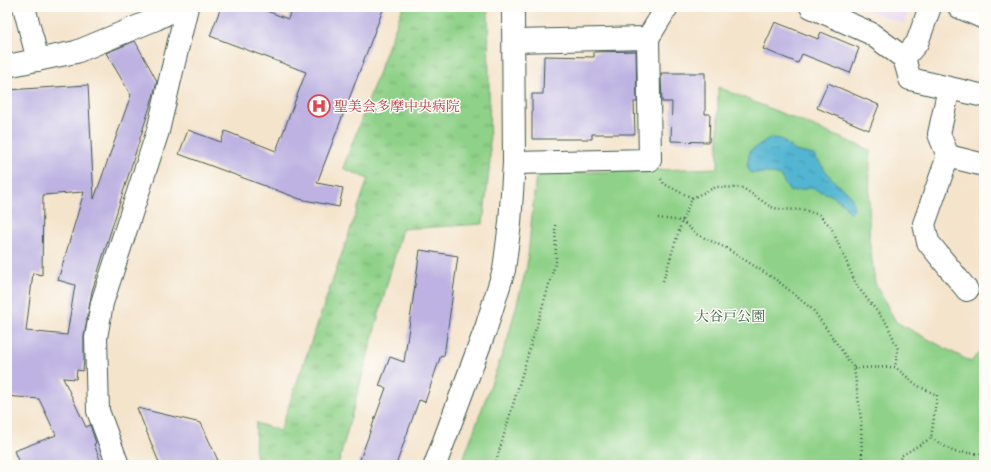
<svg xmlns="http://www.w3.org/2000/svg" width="991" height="472" font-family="'IM FELL Great Primer','Noto Serif JP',serif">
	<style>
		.built { fill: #e6d2f0 }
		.grass { fill: url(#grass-tufts); stroke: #57875e }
		.park { fill: #8fd188; stroke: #57875e }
		.water { fill: url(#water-ripples); stroke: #387982 }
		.building { fill: #bdb2e2; fill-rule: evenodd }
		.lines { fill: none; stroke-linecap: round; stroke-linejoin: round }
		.minor-casing { stroke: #3f564b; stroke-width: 24 }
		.path { stroke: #3f564b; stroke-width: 2.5; stroke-dasharray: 1 3; stroke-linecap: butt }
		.minor { stroke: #fff; stroke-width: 22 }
		.labels { text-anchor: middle; stroke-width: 3; stroke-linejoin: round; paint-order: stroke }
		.health-label { font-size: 14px; fill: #be3a42; stroke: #fdfcf7; text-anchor: start }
		.park-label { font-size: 14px; fill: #3b6249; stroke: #fdfcf7 }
	</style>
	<defs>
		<pattern id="grass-tufts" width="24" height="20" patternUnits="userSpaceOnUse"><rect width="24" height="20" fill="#8fd188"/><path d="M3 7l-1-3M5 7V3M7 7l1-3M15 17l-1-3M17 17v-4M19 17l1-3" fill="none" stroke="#74ab70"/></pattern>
		<pattern id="water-ripples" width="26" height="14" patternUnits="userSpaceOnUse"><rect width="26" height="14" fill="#52b5d1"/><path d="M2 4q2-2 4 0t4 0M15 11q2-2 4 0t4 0" fill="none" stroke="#4394aa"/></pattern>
	</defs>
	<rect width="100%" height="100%" fill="#fdfcf7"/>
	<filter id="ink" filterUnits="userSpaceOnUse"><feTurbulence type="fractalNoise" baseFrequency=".025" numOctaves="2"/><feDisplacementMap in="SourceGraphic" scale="8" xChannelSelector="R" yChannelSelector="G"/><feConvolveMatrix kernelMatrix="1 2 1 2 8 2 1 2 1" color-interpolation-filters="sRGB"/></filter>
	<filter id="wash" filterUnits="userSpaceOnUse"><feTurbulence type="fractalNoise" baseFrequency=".012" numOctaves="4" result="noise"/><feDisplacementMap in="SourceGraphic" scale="16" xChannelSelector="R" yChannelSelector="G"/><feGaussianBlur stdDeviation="0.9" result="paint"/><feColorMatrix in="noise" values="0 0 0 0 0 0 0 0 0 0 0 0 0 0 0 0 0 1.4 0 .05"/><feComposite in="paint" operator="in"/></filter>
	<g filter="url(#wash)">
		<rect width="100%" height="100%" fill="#f4e4cc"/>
		<!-- built -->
		<polygon class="built" points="860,7 909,7 904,24"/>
		<!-- grass -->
		<polygon class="grass" points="403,7 488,7 490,162 483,224 402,229 338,465 255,465 256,423 280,431 368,179 343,168"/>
		<!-- park -->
		<polygon class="park" points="718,87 870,150 869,239 875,283 896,322 971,362 984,346 984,465 461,465 507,341 527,266 536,174 718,168"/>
		<!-- water -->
		<path class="water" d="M769,138L781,139L795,151L814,155C821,164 828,175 836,183C848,194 852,191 854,210L850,214L844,204L831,195L810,188L790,192L780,176L769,173H751L747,166L750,151Z"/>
		<g id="blocks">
			<!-- building -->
			<g class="building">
				<polygon points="221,7 256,7 288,19 292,7 384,7 317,183 343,188 339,207 300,199 179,154 188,130 221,142 225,131 276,151 306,72 210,36"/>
				<polygon points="775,22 818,39 821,32 859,48 850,73 802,54 798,63 763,49"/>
				<path d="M135,41L157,81L153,97L92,291L84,336V359L83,371L77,370L76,379L63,378L86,427L90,425L96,443L94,444L102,465H20L14,451L56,435L39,399L7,396V90L88,85L94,199L131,95L106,53ZM84,192L58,280L75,285L67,335L26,331L33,273L42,275L43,195Z"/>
				<polygon points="636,51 637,102 634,102 635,134 592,134 592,139 532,139 532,94 543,94 544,56 594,57 594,52"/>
				<polygon points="661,73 705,73 705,114 710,114 709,142 671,141 672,102 662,102"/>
				<polygon points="828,83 879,105 869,130 817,108"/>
				<polygon points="420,250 458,256 444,356 441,355 425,402 419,400 396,465 358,465 386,388 379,386 390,357 404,362"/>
				<polygon points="137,408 201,423 220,465 160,465"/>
			</g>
		</g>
	</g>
	<g filter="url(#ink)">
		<use href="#blocks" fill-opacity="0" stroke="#3f564b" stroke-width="1"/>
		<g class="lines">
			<!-- minor casing -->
			<g class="minor-casing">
				<g id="minor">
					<polyline points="24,7 38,60"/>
					<polyline points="811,7 870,33 904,58 910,79 984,96"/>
					<polyline points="959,7 984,18"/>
					<polyline points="514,41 648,38 667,7"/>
					<polyline points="904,58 917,43 930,7"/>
					<polyline points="7,66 76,52 156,19 180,7"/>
					<polyline points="949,88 939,134 948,156 924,224 928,242 967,290"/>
					<polyline points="948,156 984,165"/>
					<polyline points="514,163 650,160 648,38"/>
					<polyline points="118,465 98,411 96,338 102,303 158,131 187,7"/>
					<polyline points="435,465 486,328 504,270 510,223 514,163 513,7"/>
				</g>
			</g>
			<!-- path -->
			<g class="path">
				<polyline points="661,179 664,184 692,198"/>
				<polyline points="658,218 682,221 696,234 726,248 778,281 813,310 854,368 861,419 862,465"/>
				<polyline points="663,281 682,221 692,198 716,187 743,188 771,207 778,209 804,210 819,215 831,227 857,286 887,324 898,349 895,367"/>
				<polyline points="854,368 895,367 918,386 937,395 931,438 901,456 898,465"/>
				<polyline points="931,438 954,452 984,454"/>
				<polyline points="495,465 556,261 555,222"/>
			</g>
			<!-- minor -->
			<use href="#minor" class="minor"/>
		</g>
	</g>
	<!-- icons -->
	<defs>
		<g id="hospital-ring" transform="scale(1.15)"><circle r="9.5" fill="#fdfcf7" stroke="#e0444e" stroke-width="1.5"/><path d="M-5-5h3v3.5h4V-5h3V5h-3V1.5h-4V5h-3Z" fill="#e0444e"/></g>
	</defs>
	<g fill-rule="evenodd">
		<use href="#hospital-ring" x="319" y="106"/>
	</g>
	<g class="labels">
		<!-- health labels -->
		<g class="health-label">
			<text x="334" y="111">聖美会多摩中央病院</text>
		</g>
		<!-- park labels -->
		<g class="park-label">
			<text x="730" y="321">大谷戸公園</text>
		</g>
	</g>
	<!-- margin -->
	<rect width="991" height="472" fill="none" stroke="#fdfcf7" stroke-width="24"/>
</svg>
